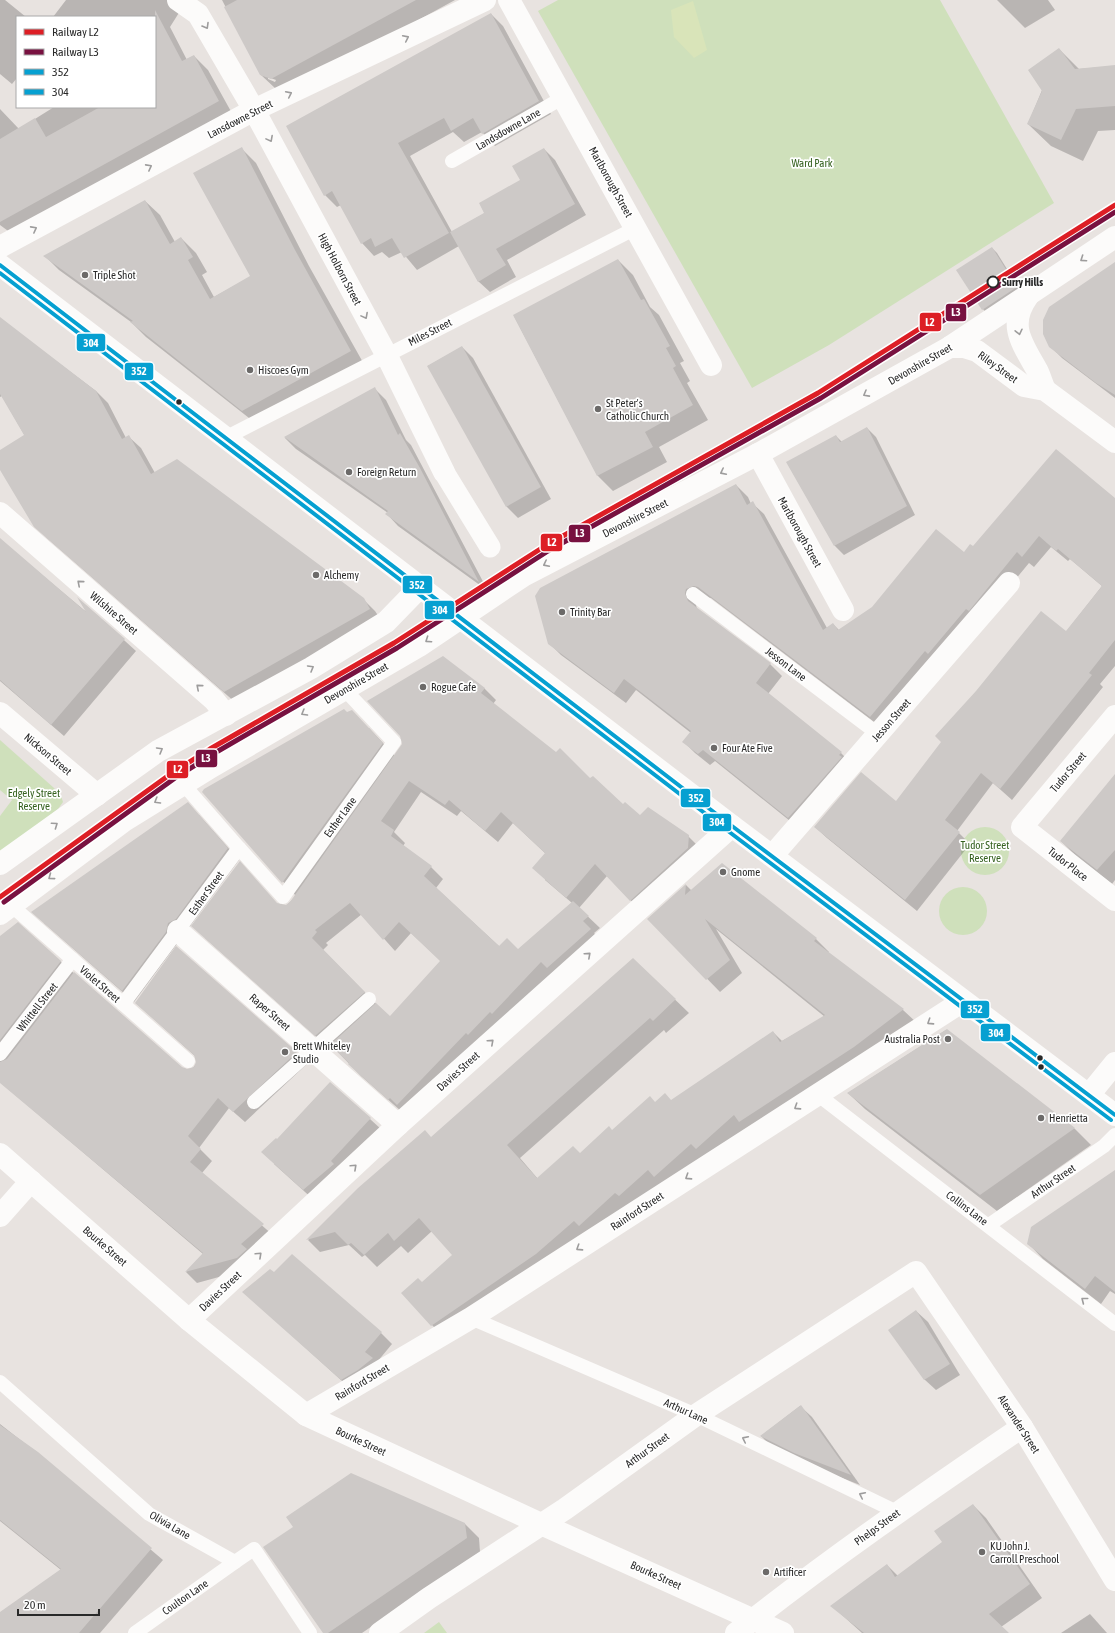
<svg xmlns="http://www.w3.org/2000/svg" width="1115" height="1633" font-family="'Asap Condensed',sans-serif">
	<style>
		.green { fill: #cfe0bb }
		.pitch { fill: #d9e4b9 }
		.shadow { fill: #0003; fill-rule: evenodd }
		.building { fill: #cdc9c7 }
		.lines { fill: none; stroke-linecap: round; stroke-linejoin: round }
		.service { stroke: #fcfbfa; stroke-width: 14 }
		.pedestrian { stroke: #fcfbfa; stroke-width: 21 }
		.minor { stroke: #fcfbfa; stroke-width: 22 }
		.tertiary { stroke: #fcfbfa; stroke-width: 22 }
		.bus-1-casing { stroke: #fff; stroke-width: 7 }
		.bus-2-casing { stroke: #fff; stroke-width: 7 }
		.bus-1 { stroke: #06a0d1; stroke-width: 4 }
		.bus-2 { stroke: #06a0d1; stroke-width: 4 }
		.rail-1-casing { stroke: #fff; stroke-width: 8 }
		.rail-2-casing { stroke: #fff; stroke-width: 8 }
		.rail-1 { stroke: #dd1e25; stroke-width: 5 }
		.rail-2 { stroke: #781140; stroke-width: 5 }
		.oneway { stroke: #9d9c9c }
		.poi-dot { fill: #6c6a69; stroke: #fff; stroke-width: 1.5 }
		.stop-dot { fill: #fff; stroke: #292929; stroke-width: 2 }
		.bus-dot { fill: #292929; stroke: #fff; stroke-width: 1.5 }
		.labels { text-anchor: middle; stroke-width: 3.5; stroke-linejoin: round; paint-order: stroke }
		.street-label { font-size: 11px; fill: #292929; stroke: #fff }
		.park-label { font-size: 11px; fill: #35611f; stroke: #fff }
		.poi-label { font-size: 11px; fill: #292929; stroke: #fff; text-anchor: start }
		.stop-label { font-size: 11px; font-weight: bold; fill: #292929; stroke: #fff; text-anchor: start }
		.line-badge { stroke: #fff; stroke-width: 1.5 }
		.badge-label { font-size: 11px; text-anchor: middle; font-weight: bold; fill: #fff }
	</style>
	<rect width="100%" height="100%" fill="#e8e3e0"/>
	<!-- green -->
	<g class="green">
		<polygon points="558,0 940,0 1054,203 829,345 752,388 538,11"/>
		<polygon points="0,740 54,788 61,796 63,802 58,809 0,853 0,816 12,800 0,790"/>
		<circle cx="985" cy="851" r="24"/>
		<circle cx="963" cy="911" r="24"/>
		<polygon points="439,1622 447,1633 424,1633"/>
	</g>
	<!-- pitch -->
	<polygon class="pitch" points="693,1 707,50 694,58 674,37 671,10"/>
	<!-- shadow -->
	<g class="shadow">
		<polygon points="0,0 5,0 26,17 17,17 17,78 12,84 0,74"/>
		<polygon points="66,0 187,0 170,27 187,60 194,56 208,70 233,115 15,236 0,225 0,109 19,129 54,107 155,107 155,17 53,17"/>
		<path d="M222,0H455L285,93L276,89L261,75ZM268,77L276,80L275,82L268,79Z"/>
		<polygon points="997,0 1048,0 1055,10 1025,28"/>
		<polygon points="491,14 503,26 551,114 495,146 482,132 464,142 453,132 410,156 452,232 485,213 521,180 544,149 555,160 586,215 507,260 516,277 490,292 478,281 459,246 417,270 402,252 389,258 382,252 374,256 362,243 341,205 337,207 325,195"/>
		<polygon points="1059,49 1079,69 1115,66 1115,130 1098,131 1083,161 1051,146 1028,124"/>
		<polygon points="242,149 256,163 309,266 365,366 258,425 146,337 131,322 59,270 45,256 145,201 160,215 175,242 181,238 196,253 207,272 202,275 214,297 252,276"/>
		<polygon points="992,248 997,253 1022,293 988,315 983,309"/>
		<polygon points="618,260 633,275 650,307 659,315 684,361 680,363 690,381 687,383 708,420 659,447 667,462 613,491 598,476 514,316"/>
		<polygon points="1115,263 1115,398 1062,358 1050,346"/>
		<polygon points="0,319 96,391 108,403 126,438 129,437 141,448 155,473 363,599 375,611 381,620 236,703 47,538 0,468 0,451 25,436 2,396 0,397"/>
		<polygon points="462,347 473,358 551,499 518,518 507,507 428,366"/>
		<polygon points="375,389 386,400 406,440 411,445 488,591 398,526 387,514 388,513 296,449 285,438"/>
		<polygon points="867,428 876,437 915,515 844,555 835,546 788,462 836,436 842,442"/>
		<polygon points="736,485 748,497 751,504 752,503 764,514 827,628 833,624 839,630 973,548 1115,500 1115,666 1100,684 1103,687 1012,800 993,783 957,831 970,844 917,911 827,838 815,827 897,802 1066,632 1102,586 1070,559 1068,561 1051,547 1034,567 1029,563 981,621 882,728 711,598 701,597 696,605 697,609 770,664 782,676 768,694 841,753 852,764 800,829 715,761 710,765 695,753 684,742 691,733 636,690 626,703 561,655 549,643"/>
		<polygon points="0,540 90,615 82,602 136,651 64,736 0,681"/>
		<path d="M484,688L496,700L493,704L623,806L640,817L688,836L700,848L642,912L607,876L579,908L600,928L594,933L602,941L401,1111L361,1076L330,1044L328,1047L205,938L278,904L286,906L296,896L203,792L369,728L395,756ZM421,792L457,816L461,811L498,842L513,823L546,854L545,880L572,903L518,950L500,947L436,888L443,879L431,867L403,846L405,843L394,832ZM362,914L395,951L411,933L441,961L390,1018L323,950L328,945L326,943Z"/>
		<polygon points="1115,776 1115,880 1112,884 1075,855 1061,841"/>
		<polygon points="199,815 239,860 134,1002 44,923"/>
		<polygon points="686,885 692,891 816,939 829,952 828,953 903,1010 916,1022 445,1338 432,1325 422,1283 453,1255 432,1231 408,1253 401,1246 377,1267 365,1255 362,1257 349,1245 320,1252 308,1240 359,1189 431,1138 633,959 689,1013 666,1033 664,1030 520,1158 538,1179 580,1154 655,1103 672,1101 773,1032 782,1041 825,1017 716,929 742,973 720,992 649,919"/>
		<polygon points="0,937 60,961 182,1068 191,1070 197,1063 195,1056 136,1003 177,948 307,1064 245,1122 229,1108 199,1148 212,1161 202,1173 274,1236 248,1269 197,1283 186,1272 203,1254 0,1082"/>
		<polygon points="946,1030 1075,1129 1091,1145 997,1211 865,1109 848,1093"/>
		<polygon points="370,1119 382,1130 315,1201 274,1164 277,1140"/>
		<polygon points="1115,1172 1115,1294 1110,1291 1101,1304 1043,1259 1028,1243"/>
		<polygon points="244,1292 381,1333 392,1344 353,1391"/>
		<polygon points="916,1311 928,1322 960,1375 936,1390 924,1379"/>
		<polygon points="800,1406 812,1417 860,1485 806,1464 772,1447 761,1436"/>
		<polygon points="0,1424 37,1453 163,1560 100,1633 0,1633 0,1613 61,1570 0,1521"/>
		<polygon points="973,1505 986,1518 1042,1598 1001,1627 1007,1633 862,1633 832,1606 887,1565 898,1576 943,1542"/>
		<polygon points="465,1524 479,1538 480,1552 362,1633 324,1633"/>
		<polygon points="1090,1614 1107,1633 1061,1633"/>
	</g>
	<!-- building -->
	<g class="building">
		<polygon points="237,0 416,0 271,79 260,75 224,7"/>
		<polygon points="155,10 182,61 194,55 219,101 0,222 0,139 35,118 46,137 100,107 155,107"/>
		<polygon points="491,13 539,101 482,134 473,118 451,131 444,118 398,143 449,233 404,258 392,238 375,247 371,238 361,244 332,191 324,196 286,126"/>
		<polygon points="1059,48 1075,69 1115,65 1115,106 1076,109 1061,140 1027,124 1042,91 1028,70"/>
		<polygon points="242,147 295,250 351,351 242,411 130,322 133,321 43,256 145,200 170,244 181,237 193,257 188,260 210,299 250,276 193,173"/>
		<polygon points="544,148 575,204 496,249 506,265 478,282 450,232 484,213 479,203 520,180 512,166"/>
		<polygon points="992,247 1017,287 982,310 956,270"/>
		<polygon points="618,259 641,300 644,299 670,346 666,348 676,366 673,368 693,405 645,432 653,447 597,476 513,315"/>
		<polygon points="1115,262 1115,395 1096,383 1049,347 1043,334 1043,320 1049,307"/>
		<polygon points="0,317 96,391 122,439 129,435 151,474 177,459 364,598 370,609 224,692 34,527 0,470 0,450 24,435 0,394"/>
		<polygon points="462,346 541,487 506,507 427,366"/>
		<polygon points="375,387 398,435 400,433 420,468 479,582 385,514 388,511 284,437"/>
		<polygon points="867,427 907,506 834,546 786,462 836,435 840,442"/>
		<polygon points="1056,449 1115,498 1115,640 1089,673 1092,675 1000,789 981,773 945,820 960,832 905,900 814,827 861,772 896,801 941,742 935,736 976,691 1041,611 1066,631 1102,586 1058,549 1056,551 1039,536 1022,557 1017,552 969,611 966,609 928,654 925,651 870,717 698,587 694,586 686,589 685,593 688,601 771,663 756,683 842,752 839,755 842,757 788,818 703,750 698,754 682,742 691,731 624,679 614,693 548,644 535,596 540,588 736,484 747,505 753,501 823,630 833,623 838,630 872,607 936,529 964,552 970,544 973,546"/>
		<polygon points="0,538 86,612 77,597 125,639 51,725 0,680"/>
		<polygon points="443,656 485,688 481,693 556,752 560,748 590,778 593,776 623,804 625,802 640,815 648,807 689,835 688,848 630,901 595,864 566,898 532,868 545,853 501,812 485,831 449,800 445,805 409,781 381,821 394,830 391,836 432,866 424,876 499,946 507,938 518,949 573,901 589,916 583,921 591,929 547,968 541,962 492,1014 490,1012 468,1035 466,1033 397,1105 390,1098 388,1100 348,1064 349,1063 330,1045 376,1003 390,1016 440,961 399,922 383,940 350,903 315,930 317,932 312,938 365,992 315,1036 191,926 240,861 277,903 286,905 290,902 402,744 400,736 367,701"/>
		<polygon points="344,709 347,712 352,710 383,743 282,883 202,792 204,789"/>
		<polygon points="1115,774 1115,850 1097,870 1060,841"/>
		<polygon points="188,802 228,848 176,919 168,923 166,932 122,991 31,912"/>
		<polygon points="722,863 817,938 814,941 904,1009 854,1047 739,1122 734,1115 696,1149 691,1144 654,1177 648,1170 619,1196 615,1193 579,1226 574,1221 536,1254 431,1326 401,1293 418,1278 422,1282 452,1255 419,1218 394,1241 388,1233 364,1255 351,1243 348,1245 335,1232 306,1240 358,1188 425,1130 431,1137 633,958 676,999 653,1021 650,1018 507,1145 537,1178 573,1146 580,1153 609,1126 612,1130 650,1096 655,1102 665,1093 671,1100 773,1031 780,1042 825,1015 705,919 730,960 706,980 647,919 686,884 685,895"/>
		<polygon points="18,922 61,961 0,1040 0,936"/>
		<polygon points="176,946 297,1052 233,1112 218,1098 188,1136 201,1149 190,1162 264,1224 241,1244 247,1249 237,1258 185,1272 203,1253 0,1083 0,1062 7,1059 74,972 182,1067 187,1069 194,1067 196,1062 194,1055 135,1003"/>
		<polygon points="947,1029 1075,1128 980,1195 847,1093"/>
		<polygon points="330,1082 371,1118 331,1161 334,1164 303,1190 261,1152 276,1138 277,1139"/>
		<polygon points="1115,1170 1115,1292 1095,1276 1085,1289 1027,1244 1031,1227"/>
		<polygon points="292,1254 382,1332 365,1352 373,1358 358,1370 341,1380 242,1292 270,1269 274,1272"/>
		<polygon points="916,1310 950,1364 924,1380 888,1330"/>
		<polygon points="801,1405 851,1475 794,1453 760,1436"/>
		<polygon points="0,1425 38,1452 152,1548 79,1633 0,1633 0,1612 61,1569 0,1520"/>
		<polygon points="351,1473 465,1523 467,1538 328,1633 323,1633 263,1547 293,1527 286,1517"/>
		<polygon points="973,1504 1030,1584 989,1614 1009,1633 864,1633 830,1606 887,1564 895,1577 942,1542 934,1531"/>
	</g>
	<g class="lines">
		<!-- service -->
		<g class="service">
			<polyline points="452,161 564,97"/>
			<polyline points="225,438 636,228"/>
			<polyline points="693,594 878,734"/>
			<polyline points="239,848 283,897 394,742 345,690"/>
			<polyline points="12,906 188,1061"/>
			<polyline points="123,1004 239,848 184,785"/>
			<polyline points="0,1054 67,967 72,959"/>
			<polyline points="817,1094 1115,1324"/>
			<polyline points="254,1102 369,999"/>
			<polyline points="989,1225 1104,1146 1115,1135"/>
			<polyline points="471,1318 696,1415 897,1512"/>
			<polyline points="0,1382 149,1514 235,1562 254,1549 310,1633"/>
			<polyline points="135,1633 235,1562"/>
		</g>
		<!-- pedestrian -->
		<polyline class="pedestrian" points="444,472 490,547"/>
		<!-- minor -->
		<g class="minor">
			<polyline points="178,0 198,14 254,110 386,354 444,472"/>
			<polyline points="509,0 711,365"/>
			<polyline points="0,247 254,110 485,0"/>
			<path d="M1028,296C1007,325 1022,343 1037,370C1040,376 1042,383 1045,390"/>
			<polyline points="950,347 964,347 977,351 1024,386 1045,390 1115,442"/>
			<polyline points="758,454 843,610"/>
			<polyline points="0,513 214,700 226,715"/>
			<polyline points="0,713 97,795"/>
			<polyline points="1115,716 1022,827 1115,900"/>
			<polyline points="772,856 1009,583"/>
			<polyline points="178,931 398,1125"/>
			<polyline points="1089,1095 1115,1063"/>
			<polyline points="0,1216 31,1181"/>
			<polyline points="189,1320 398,1125 732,826"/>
			<polyline points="306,1415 471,1318 963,1001"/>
			<polyline points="380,1633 429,1598 565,1509 696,1415 916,1272 1022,1427 1115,1580"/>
			<path d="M736,1633C828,1560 925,1493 1022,1427"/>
		</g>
		<!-- tertiary -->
		<g class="tertiary">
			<polyline points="0,265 732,826 1115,1115"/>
			<polyline points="0,864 158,751 311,668 386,622 419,588"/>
			<polyline points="0,914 124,821 213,766 419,646 523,576 758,454 950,347 1115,237"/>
			<polyline points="0,1154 189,1320 306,1415 541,1524 783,1633"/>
		</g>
		<!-- bus-1 casing -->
		<g class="bus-1-casing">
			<polyline id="bus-1" points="0,265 732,826 1115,1115"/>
		</g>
		<!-- bus-2 casing -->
		<g class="bus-2-casing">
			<polyline id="bus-2" points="0,273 728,831 1111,1120"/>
		</g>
		<!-- bus-1 -->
		<use href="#bus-1" class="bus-1"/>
		<!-- bus-2 -->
		<use href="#bus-2" class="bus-2"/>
		<!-- rail-1 casing -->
		<g class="rail-1-casing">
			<polyline id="rail-1" points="0,897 172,773 210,749 394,643 545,546 818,393 1115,205"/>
		</g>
		<!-- rail-2 casing -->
		<g class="rail-2-casing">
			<polyline id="rail-2" points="4,902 175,778 213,754 397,648 548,551 821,398 1115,212"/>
		</g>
		<!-- rail-1 -->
		<use href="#rail-1" class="rail-1"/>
		<!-- rail-2 -->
		<use href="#rail-2" class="rail-2"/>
	</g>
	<!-- one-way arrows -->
	<defs><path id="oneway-chevron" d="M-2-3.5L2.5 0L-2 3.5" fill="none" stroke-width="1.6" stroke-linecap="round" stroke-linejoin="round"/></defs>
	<g class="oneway">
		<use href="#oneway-chevron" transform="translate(206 26) rotate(60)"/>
		<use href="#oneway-chevron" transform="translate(406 38) rotate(-26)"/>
		<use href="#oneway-chevron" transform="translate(289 94) rotate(-26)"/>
		<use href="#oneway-chevron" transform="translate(270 139) rotate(62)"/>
		<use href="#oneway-chevron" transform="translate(149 167) rotate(-28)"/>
		<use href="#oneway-chevron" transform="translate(34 229) rotate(-28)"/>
		<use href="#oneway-chevron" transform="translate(1083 259) rotate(146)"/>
		<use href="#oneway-chevron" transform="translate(365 316) rotate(62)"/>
		<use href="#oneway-chevron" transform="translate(1019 332) rotate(77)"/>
		<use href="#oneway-chevron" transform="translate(866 394) rotate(151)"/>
		<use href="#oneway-chevron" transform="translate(723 472) rotate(153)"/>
		<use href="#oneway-chevron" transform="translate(546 564) rotate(153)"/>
		<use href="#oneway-chevron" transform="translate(80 583) rotate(-139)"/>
		<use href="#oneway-chevron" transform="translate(428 640) rotate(146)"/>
		<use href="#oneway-chevron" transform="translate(311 668) rotate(-30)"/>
		<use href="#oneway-chevron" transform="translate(199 687) rotate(-139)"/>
		<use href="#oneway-chevron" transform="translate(304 713) rotate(150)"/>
		<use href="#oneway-chevron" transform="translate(160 750) rotate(-30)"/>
		<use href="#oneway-chevron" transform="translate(157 801) rotate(149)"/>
		<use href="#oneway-chevron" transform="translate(55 825) rotate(-35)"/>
		<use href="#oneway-chevron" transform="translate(51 877) rotate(143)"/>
		<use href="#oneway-chevron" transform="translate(588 955) rotate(-42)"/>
		<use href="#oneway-chevron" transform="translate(930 1022) rotate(147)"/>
		<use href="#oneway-chevron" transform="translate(491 1042) rotate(-42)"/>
		<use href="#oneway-chevron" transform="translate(797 1107) rotate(147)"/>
		<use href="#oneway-chevron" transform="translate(354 1167) rotate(-43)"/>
		<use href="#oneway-chevron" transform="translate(688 1177) rotate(147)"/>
		<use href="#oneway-chevron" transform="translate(579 1248) rotate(147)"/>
		<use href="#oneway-chevron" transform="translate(259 1255) rotate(-43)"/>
		<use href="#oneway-chevron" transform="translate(1084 1300) rotate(-142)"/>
		<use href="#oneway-chevron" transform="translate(745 1439) rotate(-154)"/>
		<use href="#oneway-chevron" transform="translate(862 1495) rotate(-154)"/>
	</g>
	<!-- markers -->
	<g class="poi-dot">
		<circle cx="85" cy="275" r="4"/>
		<circle cx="250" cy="370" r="4"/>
		<circle cx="598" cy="409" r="4"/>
		<circle cx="349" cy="472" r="4"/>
		<circle cx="316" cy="575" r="4"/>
		<circle cx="562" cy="612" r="4"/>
		<circle cx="423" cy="687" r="4"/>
		<circle cx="714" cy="748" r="4"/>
		<circle cx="723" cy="872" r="4"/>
		<circle cx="948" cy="1039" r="4"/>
		<circle cx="285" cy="1052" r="4"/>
		<circle cx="1041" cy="1118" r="4"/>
		<circle cx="982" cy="1552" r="4"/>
		<circle cx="766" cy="1572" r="4"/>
	</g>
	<circle class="stop-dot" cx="993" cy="282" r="5.5"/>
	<g class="bus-dot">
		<circle cx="179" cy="402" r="3.5"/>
		<circle cx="1040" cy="1058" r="3.5"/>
		<circle cx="1041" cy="1067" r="3.5"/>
	</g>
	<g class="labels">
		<!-- street labels -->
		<g class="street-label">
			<text transform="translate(240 119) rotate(-27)" y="4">Lansdowne Street</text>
			<text transform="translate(508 129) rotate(-30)" y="4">Landsdowne Lane</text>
			<text transform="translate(611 182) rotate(61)" y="4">Marlborough Street</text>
			<text transform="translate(340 269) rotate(62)" y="4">High Holborn Street</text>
			<text transform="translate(430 332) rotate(-27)" y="4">Miles Street</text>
			<text transform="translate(920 364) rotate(-30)" y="4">Devonshire Street</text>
			<text transform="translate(998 367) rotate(36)" y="4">Riley Street</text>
			<text transform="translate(635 518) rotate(-27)" y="4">Devonshire Street</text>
			<text transform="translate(800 532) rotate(61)" y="4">Marlborough Street</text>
			<text transform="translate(114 613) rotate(41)" y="4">Wilshire Street</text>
			<text transform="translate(786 664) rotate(37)" y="4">Jesson Lane</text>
			<text transform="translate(356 683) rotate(-30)" y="4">Devonshire Street</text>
			<text transform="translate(891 720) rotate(-49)" y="4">Jesson Street</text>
			<text transform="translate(48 754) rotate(40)" y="4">Nickson Street</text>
			<text transform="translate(1068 772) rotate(-50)" y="4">Tudor Street</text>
			<text transform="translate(340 817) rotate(-54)" y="4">Esther Lane</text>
			<text transform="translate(1068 864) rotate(38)" y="4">Tudor Place</text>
			<text transform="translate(206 893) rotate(-54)" y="4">Esther Street</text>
			<text transform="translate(100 984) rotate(41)" y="4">Violet Street</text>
			<text transform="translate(37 1007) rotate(-52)" y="4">Whittell Street</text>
			<text transform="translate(270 1012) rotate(41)" y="4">Raper Street</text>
			<text transform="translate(458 1071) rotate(-42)" y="4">Davies Street</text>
			<text transform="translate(1053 1181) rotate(-34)" y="4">Arthur Street</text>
			<text transform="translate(967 1208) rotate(37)" y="4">Collins Lane</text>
			<text transform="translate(637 1211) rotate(-33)" y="4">Rainford Street</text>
			<text transform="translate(105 1246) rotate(41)" y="4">Bourke Street</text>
			<text transform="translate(220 1291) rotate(-43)" y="4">Davies Street</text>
			<text transform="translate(362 1382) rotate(-31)" y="4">Rainford Street</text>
			<text transform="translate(686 1411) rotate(24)" y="4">Arthur Lane</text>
			<text transform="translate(1019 1424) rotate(57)" y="4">Alexander Street</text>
			<text transform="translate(361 1441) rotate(25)" y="4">Bourke Street</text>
			<text transform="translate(647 1450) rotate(-36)" y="4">Arthur Street</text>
			<text transform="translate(170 1525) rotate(30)" y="4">Olivia Lane</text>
			<text transform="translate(877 1527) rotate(-36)" y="4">Phelps Street</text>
			<text transform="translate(656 1575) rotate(24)" y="4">Bourke Street</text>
			<text transform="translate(185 1597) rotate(-35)" y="4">Coulton Lane</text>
		</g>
		<!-- park labels -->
		<g class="park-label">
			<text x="812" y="167">Ward Park</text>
			<text x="34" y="797">Edgely Street<tspan x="34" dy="13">Reserve</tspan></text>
			<text x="985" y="849">Tudor Street<tspan x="985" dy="13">Reserve</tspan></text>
		</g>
		<!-- poi labels -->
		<g class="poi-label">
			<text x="93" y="279">Triple Shot</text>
			<text x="258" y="374">Hiscoes Gym</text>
			<text x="606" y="407">St Peter's<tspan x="606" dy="13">Catholic Church</tspan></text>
			<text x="357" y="476">Foreign Return</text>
			<text x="324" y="579">Alchemy</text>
			<text x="570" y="616">Trinity Bar</text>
			<text x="431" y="691">Rogue Cafe</text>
			<text x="722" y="752">Four Ate Five</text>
			<text x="731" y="876">Gnome</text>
			<text x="940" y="1043" text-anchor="end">Australia Post</text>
			<text x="293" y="1050">Brett Whiteley<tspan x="293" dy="13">Studio</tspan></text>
			<text x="1049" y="1122">Henrietta</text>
			<text x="990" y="1550">KU John J.<tspan x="990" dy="13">Carroll Preschool</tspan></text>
			<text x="774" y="1576">Artificer</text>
		</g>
		<!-- stop labels -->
		<g class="stop-label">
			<text x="1002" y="286">Surry Hills</text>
		</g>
	</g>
	<g class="line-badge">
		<rect x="945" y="303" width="22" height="19" rx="4" fill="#781140"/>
		<rect x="919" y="312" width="23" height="20" rx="4" fill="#dd1e25"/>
		<rect x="76" y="333" width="30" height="19" rx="4" fill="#06a0d1"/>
		<rect x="124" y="362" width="30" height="19" rx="4" fill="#06a0d1"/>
		<rect x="568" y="524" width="23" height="19" rx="4" fill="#781140"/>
		<rect x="540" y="533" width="23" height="19" rx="4" fill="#dd1e25"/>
		<rect x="402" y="575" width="31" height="19" rx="4" fill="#06a0d1"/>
		<rect x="424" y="600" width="31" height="20" rx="4" fill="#06a0d1"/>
		<rect x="195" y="749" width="23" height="19" rx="4" fill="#781140"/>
		<rect x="166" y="760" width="23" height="19" rx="4" fill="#dd1e25"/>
		<rect x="680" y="788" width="31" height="20" rx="4" fill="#06a0d1"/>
		<rect x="702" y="813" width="30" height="19" rx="4" fill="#06a0d1"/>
		<rect x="960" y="1000" width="30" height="19" rx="4" fill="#06a0d1"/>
		<rect x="980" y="1023" width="31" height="19" rx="4" fill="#06a0d1"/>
	</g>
	<g class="badge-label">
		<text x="956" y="316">L3</text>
		<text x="930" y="326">L2</text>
		<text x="91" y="347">304</text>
		<text x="139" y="375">352</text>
		<text x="580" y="537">L3</text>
		<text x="552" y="546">L2</text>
		<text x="417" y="589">352</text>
		<text x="440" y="614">304</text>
		<text x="206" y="762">L3</text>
		<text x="178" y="773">L2</text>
		<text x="696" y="802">352</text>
		<text x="717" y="826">304</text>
		<text x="975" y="1013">352</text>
		<text x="996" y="1037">304</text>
	</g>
	<!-- legend -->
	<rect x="16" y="16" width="140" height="92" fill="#ffffff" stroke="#a9a9a9"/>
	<rect x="24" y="29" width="20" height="6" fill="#dd1e25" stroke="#a9a9a9"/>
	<text x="52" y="36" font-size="12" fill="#292929">Railway L2</text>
	<rect x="24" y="49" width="20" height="6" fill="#781140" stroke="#a9a9a9"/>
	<text x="52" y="56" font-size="12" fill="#292929">Railway L3</text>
	<rect x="24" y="69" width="20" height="6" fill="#06a0d1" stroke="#a9a9a9"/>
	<text x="52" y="76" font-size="12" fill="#292929">352</text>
	<rect x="24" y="89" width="20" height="6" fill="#06a0d1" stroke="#a9a9a9"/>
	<text x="52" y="96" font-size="12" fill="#292929">304</text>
	<!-- scale -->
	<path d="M18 1609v6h81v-6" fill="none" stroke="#292929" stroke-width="2"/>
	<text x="24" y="1609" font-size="12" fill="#292929" stroke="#ffffff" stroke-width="3" paint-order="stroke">20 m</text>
</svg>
